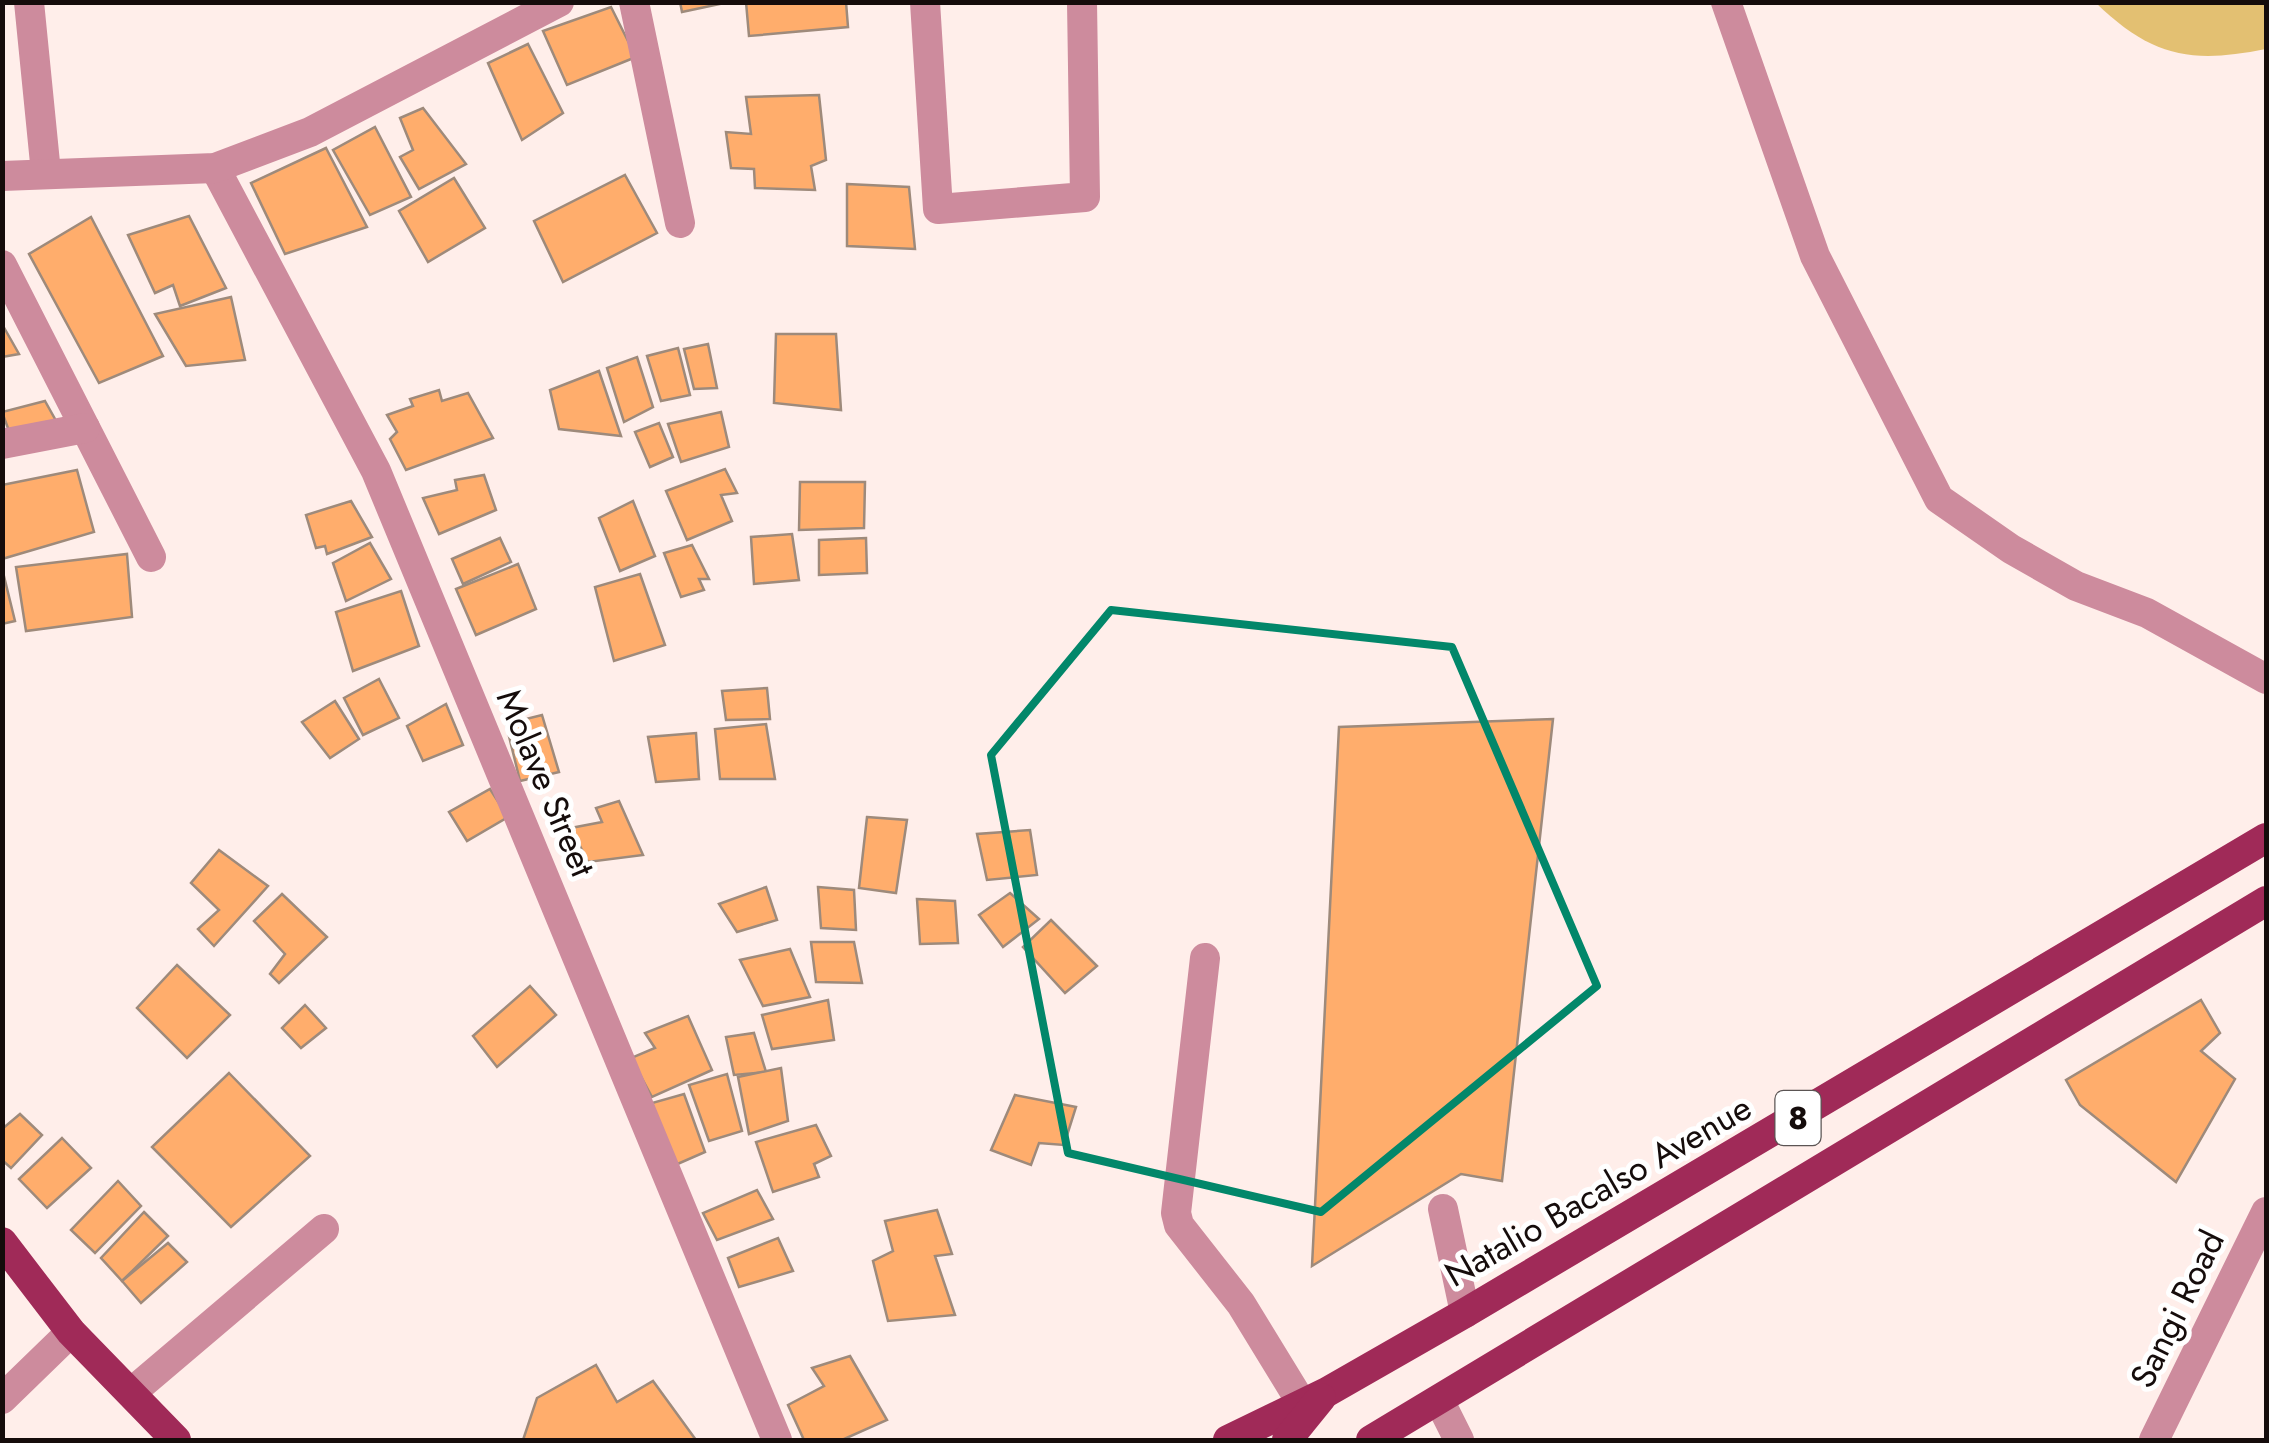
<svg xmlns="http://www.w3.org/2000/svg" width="2269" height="1443" font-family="Jost,sans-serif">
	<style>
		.green { fill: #e3c072 }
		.building { fill: #ffad6c; stroke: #9e8a7b; stroke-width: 2.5 }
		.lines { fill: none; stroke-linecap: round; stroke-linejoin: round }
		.minor { stroke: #cd8b9d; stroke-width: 30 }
		.major { stroke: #a02a58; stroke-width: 30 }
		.marked { fill: none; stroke: #02876a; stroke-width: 8; stroke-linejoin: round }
		.labels { text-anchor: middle; stroke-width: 10; stroke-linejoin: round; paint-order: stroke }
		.shield { fill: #fff; stroke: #5b5554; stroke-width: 2.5 }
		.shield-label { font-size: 32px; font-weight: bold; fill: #150c0b }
		.street-label { font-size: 35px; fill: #150c0b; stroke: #fff }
	</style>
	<rect width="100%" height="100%" fill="#ffeeea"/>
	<!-- green -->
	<path class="green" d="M2096,3H2266V49C2191,64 2152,57 2096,3Z"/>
	<!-- building -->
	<g class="building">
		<polygon points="680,2 729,2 682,12"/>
		<polygon points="746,2 846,2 848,27 749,36"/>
		<polygon points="611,7 636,57 567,85 543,31"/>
		<polygon points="528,44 563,113 522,140 488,63"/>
		<polygon points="819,95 826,160 811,166 815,190 755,188 754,169 731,168 726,132 751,134 746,97"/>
		<polygon points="423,108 466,164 419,189 400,157 413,150 400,118"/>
		<polygon points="375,127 411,197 370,215 333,150"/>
		<polygon points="326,148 367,227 285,254 251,183"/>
		<polygon points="625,175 657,233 563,282 534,221"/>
		<polygon points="454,178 485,228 428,262 399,211"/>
		<polygon points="847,184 909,187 915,249 847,246"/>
		<polygon points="189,216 226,288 180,306 173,285 155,293 128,235"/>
		<polygon points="91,217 163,356 99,383 29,254"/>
		<polygon points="231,297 245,360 186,366 155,314"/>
		<polygon points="2,324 19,354 2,357"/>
		<polygon points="776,334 836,334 841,410 774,403"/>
		<polygon points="708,344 717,388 694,389 684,349"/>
		<polygon points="678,348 690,395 661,401 647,356"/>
		<polygon points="637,357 653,407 624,422 607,368"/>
		<polygon points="599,371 621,436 559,429 550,390"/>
		<polygon points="439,390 442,401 468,393 493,438 406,470 390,439 397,432 387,415 413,406 410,399"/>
		<polygon points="45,401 60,428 12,439 2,412"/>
		<polygon points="721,412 729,447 681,462 668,424"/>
		<polygon points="659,423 673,457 650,467 635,432"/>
		<polygon points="725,469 737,493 721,495 732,521 687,540 666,491"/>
		<polygon points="77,470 94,532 2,559 2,485"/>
		<polygon points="484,475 496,510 439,534 423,498 457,490 455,480"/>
		<polygon points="800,482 865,482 864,528 799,530"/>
		<polygon points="351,501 372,537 327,554 325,546 316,548 306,515"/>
		<polygon points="633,501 655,556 620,571 599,518"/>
		<polygon points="792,534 799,580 754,584 751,537"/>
		<polygon points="500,538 511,562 463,584 452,559"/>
		<polygon points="866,538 867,573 819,575 819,540"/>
		<polygon points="370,543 391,579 346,601 333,563"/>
		<polygon points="692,545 709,579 699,579 704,590 681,597 664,553"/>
		<polygon points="127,554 132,617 26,631 16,567"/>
		<polygon points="518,564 536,609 476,635 456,589"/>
		<polygon points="2,568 15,621 2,624"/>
		<polygon points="640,574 665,645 614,661 595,587"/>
		<polygon points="401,591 419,646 353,671 336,612"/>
		<polygon points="379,679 399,718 363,735 344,698"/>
		<polygon points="767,688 770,719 726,720 722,691"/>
		<polygon points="335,701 359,739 330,758 302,722"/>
		<polygon points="446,704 463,745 423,761 407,726"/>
		<polygon points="542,715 559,772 520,781 506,724"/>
		<polygon points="1553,719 1502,1181 1461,1174 1312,1266 1339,727"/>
		<polygon points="766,724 775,779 720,779 715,729"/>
		<polygon points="696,733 699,779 656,782 648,737"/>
		<polygon points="490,789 508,817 467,841 449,812"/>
		<polygon points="619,801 643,855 588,862 571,828 602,822 596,808"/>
		<polygon points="867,817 907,820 896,893 859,888"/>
		<polygon points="1030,830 1037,875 987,880 977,834"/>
		<polygon points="219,850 268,886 214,946 198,929 219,910 191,883"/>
		<polygon points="766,887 777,920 737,932 719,904"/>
		<polygon points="818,887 854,890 856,930 821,928"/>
		<polygon points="1010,893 1039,919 1003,947 979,915"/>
		<polygon points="282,894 327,937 279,983 270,974 285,954 254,921"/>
		<polygon points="917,899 955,901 958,943 920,944"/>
		<polygon points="1051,920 1097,966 1065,993 1023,947"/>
		<polygon points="811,942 854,942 862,983 816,982"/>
		<polygon points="790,949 810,997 763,1006 740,960"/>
		<polygon points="177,965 230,1015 187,1058 137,1008"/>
		<polygon points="530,986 556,1015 497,1067 473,1036"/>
		<polygon points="828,1000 834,1040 772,1049 762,1015"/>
		<polygon points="2201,1000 2220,1033 2201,1051 2235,1079 2176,1182 2080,1105 2066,1080"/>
		<polygon points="305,1005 326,1028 301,1048 282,1028"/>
		<polygon points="688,1016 712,1070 652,1097 631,1058 655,1048 645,1033"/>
		<polygon points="754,1033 766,1072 734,1075 726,1037"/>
		<polygon points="781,1068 788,1121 749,1134 738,1077"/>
		<polygon points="229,1073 310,1156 231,1227 152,1147"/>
		<polygon points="727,1074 742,1131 709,1141 689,1085"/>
		<polygon points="684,1094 705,1152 673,1166 652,1103"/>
		<polygon points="1015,1095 1076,1107 1064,1145 1039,1143 1031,1165 991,1150"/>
		<polygon points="20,1114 42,1135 11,1168 2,1160 2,1129"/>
		<polygon points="816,1125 831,1156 814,1164 819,1177 773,1192 756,1142"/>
		<polygon points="62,1138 91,1168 47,1208 19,1179"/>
		<polygon points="118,1181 141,1206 95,1253 71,1230"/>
		<polygon points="757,1190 773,1219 717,1240 703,1213"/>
		<polygon points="937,1210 952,1254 935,1256 955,1315 888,1321 873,1261 893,1251 885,1221"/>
		<polygon points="144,1212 168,1236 122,1281 101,1258"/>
		<polygon points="778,1238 793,1271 739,1287 728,1258"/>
		<polygon points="168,1243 187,1262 141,1303 122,1281"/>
		<polygon points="850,1356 887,1420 842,1440 804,1440 788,1405 824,1386 812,1368"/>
		<polygon points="596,1365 617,1402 653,1381 696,1440 523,1440 537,1398"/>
	</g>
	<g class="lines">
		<!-- minor -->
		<g class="minor">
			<polyline points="29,2 46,173"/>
			<polyline points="634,2 680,223"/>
			<polyline points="925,2 938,209 1085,197 1082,2"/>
			<polyline points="1726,2 1815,256 1939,499 2011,549 2076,586 2147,613 2266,679"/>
			<polyline points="215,168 376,471 777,1440"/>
			<polyline points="2,176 215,168 310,132 559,2"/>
			<polyline points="2,265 151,557"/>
			<polyline points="2,444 85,428"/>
			<polyline points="1205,958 1176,1213 1179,1225 1241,1304 1301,1402"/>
			<polyline points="1443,1209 1465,1313"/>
			<polyline points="132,1392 324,1229"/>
			<polyline points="2,1399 71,1332"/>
			<polyline points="1439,1400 1459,1440"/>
			<polyline points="2154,1440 2266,1212"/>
		</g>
		<!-- major -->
		<g class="major">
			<polyline points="2,1242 71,1332 176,1440"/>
			<polyline points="1228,1440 1327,1392 1465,1313 2266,838"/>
			<polyline points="1287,1440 1321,1398"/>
			<polyline points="1371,1440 2266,901"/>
		</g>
	</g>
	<!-- marked area -->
	<path class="marked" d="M1111,610L1452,647L1597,986L1321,1212L1068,1153L991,755Z"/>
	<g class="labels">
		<!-- shield labels -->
		<rect class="shield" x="1775.5" y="1091" width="45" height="54" rx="8"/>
		<g class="shield-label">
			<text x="1798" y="1129">8</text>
		</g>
		<!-- street labels -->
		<g class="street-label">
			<text transform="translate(546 783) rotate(67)" y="12">Molave Street</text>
			<text transform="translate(1598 1191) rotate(-30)" y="12">Natalio Bacalso Avenue</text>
			<text transform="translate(2177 1309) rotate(-64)" y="12">Sangi Road</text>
		</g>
	</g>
	<!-- border -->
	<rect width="2269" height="1443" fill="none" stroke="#150c0b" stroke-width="10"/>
</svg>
